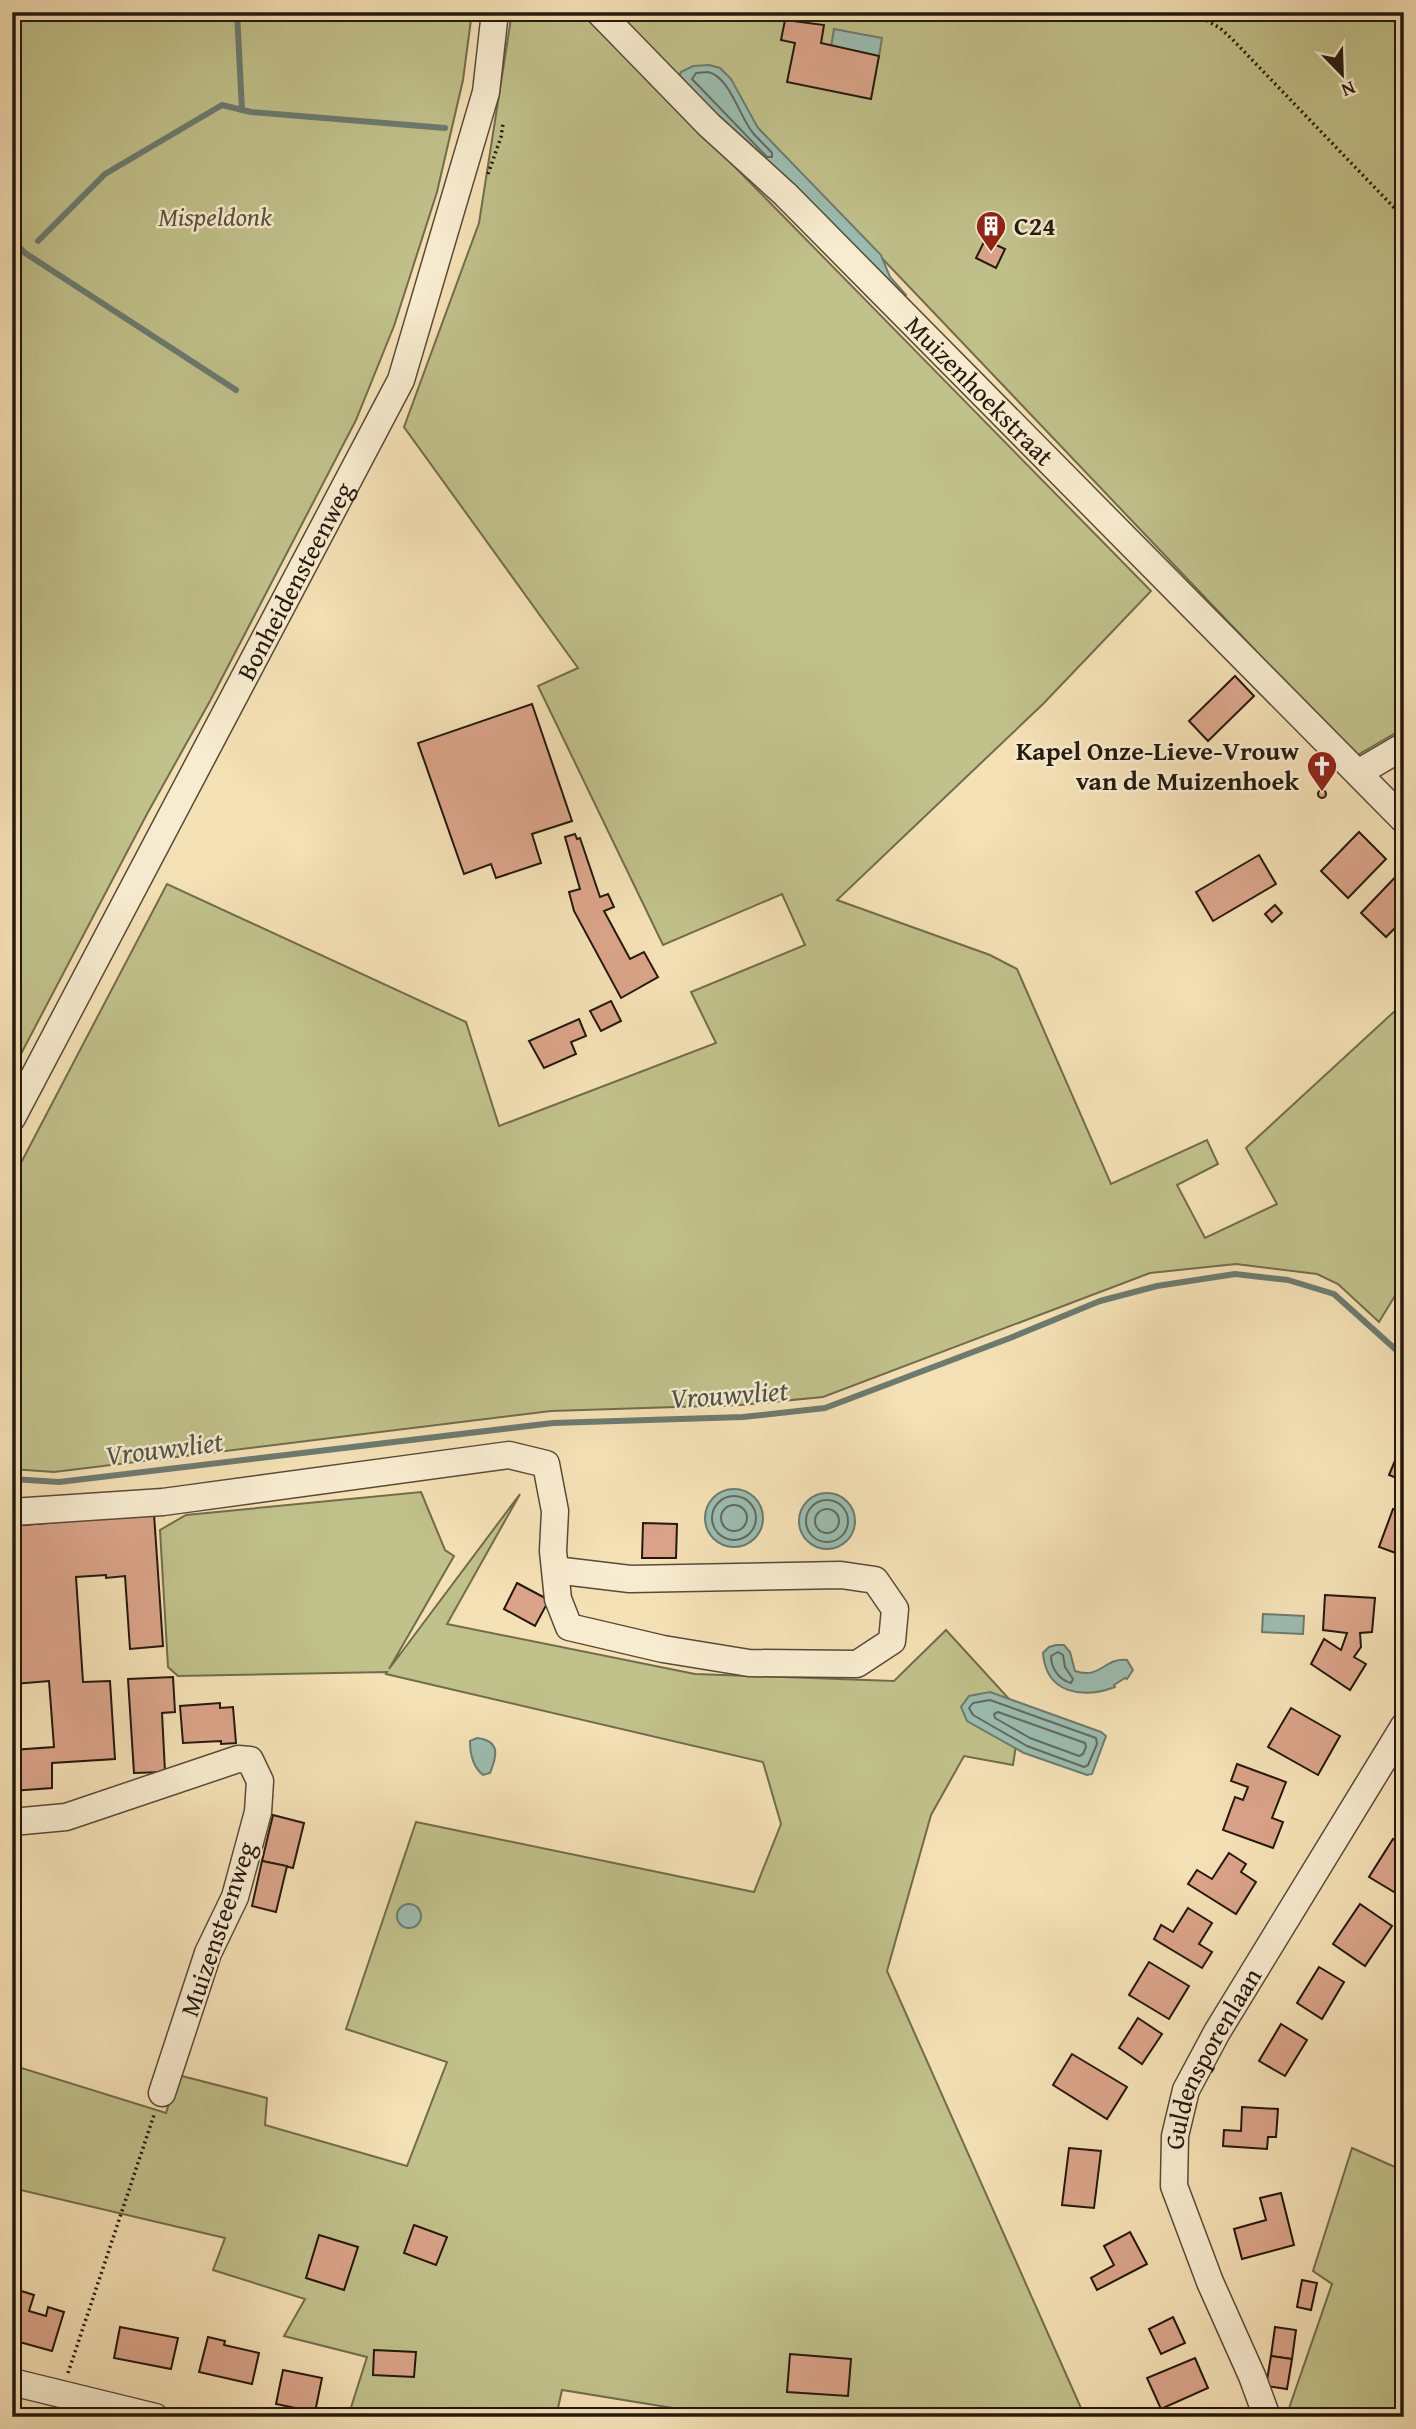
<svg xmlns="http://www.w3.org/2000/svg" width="1416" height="2429" font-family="'Gentium Book Plus',serif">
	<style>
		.green { fill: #c1c18b; stroke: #726c4c; stroke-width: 2 }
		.water { fill: #9cbdb1; stroke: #6c7b70; stroke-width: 2 }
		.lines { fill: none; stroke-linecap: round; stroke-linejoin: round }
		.shore { stroke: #606a60; stroke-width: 2 }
		.stream { stroke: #6c7b70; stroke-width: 6 }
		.building { fill: #dba48a; stroke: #24180e; stroke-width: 2 }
		.minor-casing { stroke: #584a38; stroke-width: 29 }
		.path { stroke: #24180e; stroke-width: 3.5; stroke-dasharray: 2 3.5; stroke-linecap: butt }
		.minor { stroke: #f8ecd0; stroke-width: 26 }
		.labels { text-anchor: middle; stroke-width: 5; stroke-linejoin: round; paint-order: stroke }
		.park-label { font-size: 26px; font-style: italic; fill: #5b533a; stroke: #f8ecd0 }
		.poi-label { font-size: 26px; font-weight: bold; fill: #24180e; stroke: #f8ecd0; text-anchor: start }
		.street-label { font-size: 26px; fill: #24180e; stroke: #f8ecd0 }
		.water-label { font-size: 28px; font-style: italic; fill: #4e5247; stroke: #f8ecd0 }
	</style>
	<rect width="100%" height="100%" fill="#f5e1b6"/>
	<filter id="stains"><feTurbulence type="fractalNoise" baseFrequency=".00286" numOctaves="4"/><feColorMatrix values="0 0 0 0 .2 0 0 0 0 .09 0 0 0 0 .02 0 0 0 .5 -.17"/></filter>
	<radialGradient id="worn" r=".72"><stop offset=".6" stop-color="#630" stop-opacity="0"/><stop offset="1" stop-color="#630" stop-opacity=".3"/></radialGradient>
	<!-- green -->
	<g class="green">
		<polygon points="12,12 472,12 463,80 437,192 394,326 356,420 210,701 147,814 12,1071"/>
		<polygon points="512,12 583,12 1151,591 1043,704 837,900 990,955 1017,969 1111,1184 1207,1140 1218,1164 1177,1185 1205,1238 1277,1204 1246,1148 1397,1009 1404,1015 1404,1281 1379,1322 1338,1284 1317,1274 1236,1264 1150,1273 823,1397 740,1405 551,1411 54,1472 12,1469 12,1180 167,884 466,1022 499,1126 716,1043 691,992 805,945 782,894 663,945 538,686 578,668 404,427 479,223"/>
		<polygon points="615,12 1404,12 1404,728 1356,756 758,128 744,106 679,76"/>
		<polygon points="421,1492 445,1550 454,1556 389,1669 520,1494 447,1624 695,1674 894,1681 946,1630 1021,1712 1013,1765 964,1756 931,1815 887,1971 1085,2417 728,2417 562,2390 556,2417 348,2417 367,2357 284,2336 305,2299 213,2270 225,2238 12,2188 12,2065 166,2113 178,2075 267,2098 265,2125 407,2166 447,2062 346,2029 416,1822 754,1892 781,1824 763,1762 386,1674 387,1672 178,1676 168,1667 160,1530 186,1515"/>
		<polygon points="1352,2148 1404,2171 1404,2417 1286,2417 1332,2284 1313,2271"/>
	</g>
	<!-- water -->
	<g class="water">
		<polygon points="834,29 882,38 879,56 831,47"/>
		<polygon points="709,65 720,68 731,79 758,128 881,255 890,277 906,295 900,301 679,76 681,72 693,66"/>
		<circle cx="734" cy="1518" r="29"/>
		<circle cx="827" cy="1521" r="28"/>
		<polygon points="1263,1614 1304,1616 1303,1634 1262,1632"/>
		<path d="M1056,1645H1064L1070,1652L1075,1671C1100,1680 1105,1657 1127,1660L1133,1670L1127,1679L1125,1678L1114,1685L1115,1687C1083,1699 1046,1694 1043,1653L1049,1647Z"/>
		<polygon points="990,1692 1101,1732 1106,1736 1092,1774 1087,1775 1024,1753 967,1721 961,1707 969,1696"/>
		<path d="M477,1738C501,1741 497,1756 490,1773L483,1775C473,1767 470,1754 470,1741Z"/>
		<circle cx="409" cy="1916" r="12"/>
	</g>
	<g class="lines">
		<!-- shore -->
		<g class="shore">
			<path d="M708,72C730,77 739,116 753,133C759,140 766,146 772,153V157H767L692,79L696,73Z"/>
			<circle cx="734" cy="1518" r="22"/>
			<circle cx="827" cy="1521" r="21"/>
			<circle cx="734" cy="1518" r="13"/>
			<circle cx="827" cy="1521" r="12"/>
			<path d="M1058,1652L1063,1655L1065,1667L1073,1679L1071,1683C1059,1680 1051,1668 1051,1656Z"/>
			<polygon points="990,1700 1096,1738 1097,1744 1088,1765 1084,1767 1027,1746 973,1715 969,1708 973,1703"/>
			<polygon points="998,1712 1085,1743 1086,1747 1083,1754 1079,1756 1030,1738 995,1718 994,1714"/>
		</g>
		<!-- stream -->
		<g class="stream">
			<polyline points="237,12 242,110"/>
			<polyline points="12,240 25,253 236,390"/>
			<polyline points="38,241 105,174 222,105 251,112 445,128"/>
			<polyline points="12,1479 59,1482 553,1423 743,1417 825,1408 1010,1338 1100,1301 1157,1286 1235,1274 1288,1280 1334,1294 1404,1357"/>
		</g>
	</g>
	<!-- building -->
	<g class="building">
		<polygon points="785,20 824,25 821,43 879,56 871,99 787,82 795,43 781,40"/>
		<polygon points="985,240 1005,249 996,268 976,258"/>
		<polygon points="1235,676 1254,696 1208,741 1189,721"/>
		<polygon points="532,704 572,821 532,834 541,863 496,878 491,864 464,874 418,743"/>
		<circle cx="1322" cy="794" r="4"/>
		<polygon points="1359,832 1386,859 1348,898 1321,871"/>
		<polygon points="575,834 577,839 580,838 600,897 608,894 614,907 604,911 630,959 644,952 658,977 621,998 574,911 569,892 580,889 565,837"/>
		<polygon points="1259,855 1276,884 1213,921 1196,892"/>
		<polygon points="1403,869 1404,919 1386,937 1361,913"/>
		<polygon points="1275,905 1282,913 1272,922 1265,914"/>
		<polygon points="611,1001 621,1021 601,1031 590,1011"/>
		<polygon points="579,1019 586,1036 571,1042 576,1054 544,1068 529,1041"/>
		<polygon points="1404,1439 1404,1481 1389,1475"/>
		<polygon points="1393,1509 1404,1513 1404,1556 1379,1547"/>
		<polygon points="154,1514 163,1646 130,1649 125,1576 106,1578 106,1575 76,1577 83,1682 110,1681 115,1759 52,1763 52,1788 12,1791 12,1750 54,1747 49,1681 14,1684 15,1703 12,1703 12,1526"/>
		<polygon points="643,1523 677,1524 676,1558 642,1558"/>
		<polygon points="517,1583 549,1600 535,1626 504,1609"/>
		<polygon points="1325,1595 1375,1598 1372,1632 1360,1633 1361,1647 1354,1657 1366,1664 1350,1690 1311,1664 1324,1639 1341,1650 1347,1633 1323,1630"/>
		<polygon points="173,1677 175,1712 162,1713 165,1772 134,1773 128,1679"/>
		<polygon points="220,1703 220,1708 233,1707 236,1743 221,1744 221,1741 183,1743 180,1706"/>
		<polygon points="1291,1708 1340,1736 1318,1775 1268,1747"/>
		<polygon points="1237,1764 1286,1782 1272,1818 1283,1822 1273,1848 1223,1830 1235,1797 1243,1800 1248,1787 1231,1781"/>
		<polygon points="273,1815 304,1823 293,1868 262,1861"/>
		<polygon points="1393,1839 1404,1846 1404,1898 1369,1877"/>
		<polygon points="1229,1853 1246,1864 1241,1872 1256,1882 1236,1914 1188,1884 1197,1870 1212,1879"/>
		<polygon points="262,1861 287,1866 276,1912 252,1906"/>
		<polygon points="1360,1904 1392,1926 1365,1966 1333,1944"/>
		<polygon points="1188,1908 1212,1923 1199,1944 1212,1952 1202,1968 1154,1939 1161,1925 1173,1932"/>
		<polygon points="1149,1962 1189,1986 1169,2019 1129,1995"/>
		<polygon points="1319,1967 1344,1982 1322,2019 1297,2003"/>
		<polygon points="1138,2018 1162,2034 1142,2064 1119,2048"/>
		<polygon points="1281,2024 1307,2040 1285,2076 1259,2061"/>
		<polygon points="1072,2054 1127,2087 1107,2119 1053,2085"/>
		<polygon points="1242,2107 1278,2109 1276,2137 1268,2137 1267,2149 1223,2146 1224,2130 1241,2131"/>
		<polygon points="1069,2148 1101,2151 1094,2208 1062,2205"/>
		<polygon points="1281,2193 1294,2245 1242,2259 1234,2229 1266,2220 1260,2198"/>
		<polygon points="414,2225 447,2237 436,2265 404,2253"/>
		<polygon points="1130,2232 1147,2264 1097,2290 1091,2278 1114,2265 1104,2246"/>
		<polygon points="319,2235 358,2247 344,2290 306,2278"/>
		<polygon points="1302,2280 1317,2283 1311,2310 1297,2307"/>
		<polygon points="18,2290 34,2295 29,2311 46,2316 48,2307 64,2312 52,2351 12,2340 12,2308"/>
		<polygon points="1173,2317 1185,2343 1161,2354 1149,2329"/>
		<polygon points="120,2327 178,2338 171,2369 114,2358"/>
		<polygon points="1275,2327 1296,2330 1292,2359 1271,2356"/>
		<polygon points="208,2337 225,2341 224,2345 259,2353 252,2384 199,2372"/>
		<polygon points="374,2350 416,2352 414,2377 373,2375"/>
		<polygon points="790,2354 851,2359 848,2396 787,2392"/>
		<polygon points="1271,2356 1292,2359 1287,2389 1266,2386"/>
		<polygon points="1195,2358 1208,2388 1161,2409 1147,2378"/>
		<polygon points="283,2370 322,2378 315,2412 276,2404"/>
	</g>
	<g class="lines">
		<!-- minor casing -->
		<g class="minor-casing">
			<g id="minor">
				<path id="s1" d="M599,12L709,125L785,194L1404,820"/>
				<polyline points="1358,773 1404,746"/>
				<path id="s2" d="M12,1118L401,380L486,92L495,12"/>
				<polyline points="12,1512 163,1502 509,1455 546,1464 555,1511 553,1551 558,1599 569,1627 663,1649 749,1663 857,1664 892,1641 895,1609 875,1580 841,1575 630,1579 555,1570"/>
				<polyline points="12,1822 66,1817 238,1759 250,1760 260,1781 258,1812 235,1897 208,1953 162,2093"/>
				<polyline points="12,2382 155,2417"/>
				<path id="s3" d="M1267,2417L1252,2376L1210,2282L1174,2186L1175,2136L1186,2090L1217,2032L1404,1726"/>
			</g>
		</g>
		<!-- path -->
		<g class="path">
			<polyline points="1192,12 1220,28 1233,40 1404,218"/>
			<polyline points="488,174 501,137 503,124"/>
			<polyline points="12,1157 21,1140"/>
			<polyline points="68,2373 154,2115"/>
		</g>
		<!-- minor -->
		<use href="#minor" class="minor"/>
	</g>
	<!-- icons -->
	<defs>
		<g id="building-pin" transform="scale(1.575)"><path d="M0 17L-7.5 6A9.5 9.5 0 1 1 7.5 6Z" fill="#8f2418" stroke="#f8ecd0"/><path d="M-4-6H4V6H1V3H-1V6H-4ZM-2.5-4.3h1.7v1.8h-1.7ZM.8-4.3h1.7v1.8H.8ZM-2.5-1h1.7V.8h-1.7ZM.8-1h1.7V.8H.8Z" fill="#fff"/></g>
		<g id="church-pin" transform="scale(1.575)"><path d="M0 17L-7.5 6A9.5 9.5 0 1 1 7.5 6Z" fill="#8f2418" stroke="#f8ecd0"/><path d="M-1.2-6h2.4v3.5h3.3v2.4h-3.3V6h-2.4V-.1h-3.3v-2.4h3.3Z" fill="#fff"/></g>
	</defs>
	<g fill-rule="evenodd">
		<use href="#building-pin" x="991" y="226"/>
		<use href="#church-pin" x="1322" y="766"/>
	</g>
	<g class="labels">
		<!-- park labels -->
		<g class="park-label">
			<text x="215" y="226">Mispeldonk</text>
		</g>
		<!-- poi labels -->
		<g class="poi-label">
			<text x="1014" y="235">C24</text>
			<text x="1299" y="760" text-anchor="end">Kapel Onze-Lieve-Vrouw<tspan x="1299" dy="30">van de Muizenhoek</tspan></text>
		</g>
		<!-- street labels -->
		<g class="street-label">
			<text dy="9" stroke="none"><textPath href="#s1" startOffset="537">Muizenhoekstraat</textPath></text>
			<text dy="9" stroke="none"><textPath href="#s2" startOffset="607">Bonheidensteenweg</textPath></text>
			<text transform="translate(218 1929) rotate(-71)" y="9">Muizensteenweg</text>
			<text dy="9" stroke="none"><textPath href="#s3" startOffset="385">Guldensporenlaan</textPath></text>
		</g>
		<!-- water labels -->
		<g class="water-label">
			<text transform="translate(729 1394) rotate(-4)" y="10">Vrouwvliet</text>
			<text transform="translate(164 1448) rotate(-7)" y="10">Vrouwvliet</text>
		</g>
	</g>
	<!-- margin -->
	<rect width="1416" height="2429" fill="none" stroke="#f5e1b6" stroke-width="42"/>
	<rect x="14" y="14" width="1388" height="2401" fill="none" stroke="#24180e" stroke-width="3.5"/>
	<rect x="21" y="21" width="1374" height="2387" fill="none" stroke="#24180e" stroke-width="2"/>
	<!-- north arrow -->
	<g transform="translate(1342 74) rotate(157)" stroke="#f8ecd0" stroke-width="5" paint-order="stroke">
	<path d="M0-5L12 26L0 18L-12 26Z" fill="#24180e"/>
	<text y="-10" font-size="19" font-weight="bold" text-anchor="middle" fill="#24180e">N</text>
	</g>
	<rect width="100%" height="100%" filter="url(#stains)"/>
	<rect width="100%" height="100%" fill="url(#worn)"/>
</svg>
